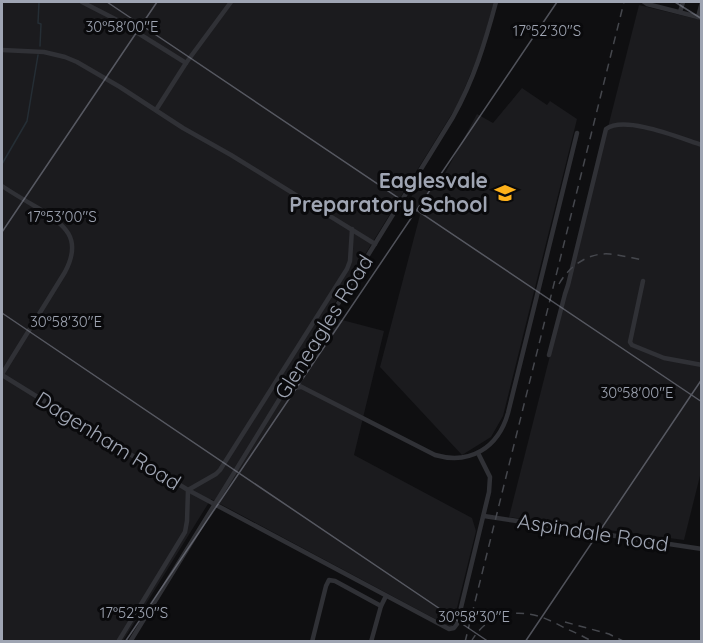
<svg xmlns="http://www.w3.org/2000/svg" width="703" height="643" font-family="Quicksand,sans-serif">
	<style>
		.built { fill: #1b1b1e }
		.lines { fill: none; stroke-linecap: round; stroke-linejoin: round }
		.stream { stroke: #252e35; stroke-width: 1.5 }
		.minor { stroke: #303136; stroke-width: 4.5 }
		.rail { stroke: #45474d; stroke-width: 1.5; stroke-dasharray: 8 6; stroke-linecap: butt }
		.ticks { fill: none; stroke: #9fa5b3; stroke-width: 1.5; stroke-opacity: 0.45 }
		.labels { text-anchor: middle; stroke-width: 6; stroke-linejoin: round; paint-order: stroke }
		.poi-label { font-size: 21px; font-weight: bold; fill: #9fa5b3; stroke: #0a0a0c; text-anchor: end }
		.street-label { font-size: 21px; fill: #9fa5b3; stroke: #0a0a0c }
		.ticks-label { font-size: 15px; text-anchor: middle; fill: #9fa5b3; stroke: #0a0a0c; stroke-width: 6; stroke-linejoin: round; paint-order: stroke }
	</style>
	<rect width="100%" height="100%" fill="#0f0f11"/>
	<!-- built -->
	<g class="built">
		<polygon points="2,2 494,2 481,49 458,104 327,316 384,331 354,455 472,518 476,531 452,628 211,499 123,641 2,641"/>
		<polygon points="639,5 701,20 702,468 684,540 509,517"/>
		<polygon points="522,88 547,105 550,101 577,119 503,416 491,437 462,455 380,367 420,215 408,203 419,183 436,190 477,114 493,123"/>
	</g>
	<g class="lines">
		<!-- stream -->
		<g class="stream">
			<polyline points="39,2 38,23 41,24 40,46"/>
			<polyline points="2,164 27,121 38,55"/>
		</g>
		<!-- minor -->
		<g class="minor">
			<polyline points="82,2 117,20 186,63"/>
			<polyline points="644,2 647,4 702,18"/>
			<polyline points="680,12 683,2"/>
			<polyline points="698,17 702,2"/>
			<polyline points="2,50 44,52 65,57 77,62 120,87 183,128 231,155 375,244"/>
			<polyline points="156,110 186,63 231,2"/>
			<path d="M2,186C14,194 26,201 38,208C65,225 83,238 65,272L2,374"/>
			<polyline points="643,281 630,342 632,345 664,358 702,365"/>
			<path d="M549,355L565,294L568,285L606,129C625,115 680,138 702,145"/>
			<polyline points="2,375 188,490 449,629 454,628 457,624 489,492 490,477 478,453"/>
			<path d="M290,381L435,455C470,465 498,448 508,413L577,133"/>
			<polyline points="282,395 294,388 301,387"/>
			<polyline points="484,516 702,549"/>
			<polyline points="118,642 185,532 187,521 188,490 216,474 220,470 347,269 350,261 352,229"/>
			<path d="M130,642L453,117C474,79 485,43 496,2"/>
			<polyline points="312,642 326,586 329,580 335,581 381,606"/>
			<polyline points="371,642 381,606 386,596"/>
		</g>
		<!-- rail -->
		<g class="rail">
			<path d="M559,284C569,266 589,252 610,254C621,255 632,258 643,260"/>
			<polyline points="565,622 609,634 625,642"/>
			<polyline points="465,642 624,2"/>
			<path d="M471,642C486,615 513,608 541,617C550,620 559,625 567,629C576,633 585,637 593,642"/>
		</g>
	</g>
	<!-- ticks -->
	<path class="ticks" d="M107,2L702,402M675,2L702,19M2,232L157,2M2,313L489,642M125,642L557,2M525,642L702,379"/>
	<!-- icons -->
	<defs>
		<g id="school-bare" transform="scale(1.62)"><path d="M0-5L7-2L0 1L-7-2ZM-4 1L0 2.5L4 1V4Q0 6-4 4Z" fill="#feb11a" stroke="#0a0a0c" stroke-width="2.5" paint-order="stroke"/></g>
	</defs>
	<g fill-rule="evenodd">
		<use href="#school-bare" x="505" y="193"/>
	</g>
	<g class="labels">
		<!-- poi labels -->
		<g class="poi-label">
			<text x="488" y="188">Eaglesvale<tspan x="488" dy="24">Preparatory School</tspan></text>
		</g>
		<!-- street labels -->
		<g class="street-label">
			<text transform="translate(324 327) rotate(-58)" y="7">Gleneagles Road</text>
			<text transform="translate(108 441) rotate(32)" y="7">Dagenham Road</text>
			<text transform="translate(593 533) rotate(9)" y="7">Aspindale Road</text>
		</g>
	</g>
	<g class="ticks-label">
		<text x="122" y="32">30°58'00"E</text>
		<text x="547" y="36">17°52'30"S</text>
		<text x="62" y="222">17°53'00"S</text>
		<text x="66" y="327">30°58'30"E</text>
		<text x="637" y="398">30°58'00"E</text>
		<text x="134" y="618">17°52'30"S</text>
		<text x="474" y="622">30°58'30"E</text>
	</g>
	<!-- border -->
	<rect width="703" height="643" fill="none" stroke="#9fa5b3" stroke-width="6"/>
</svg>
